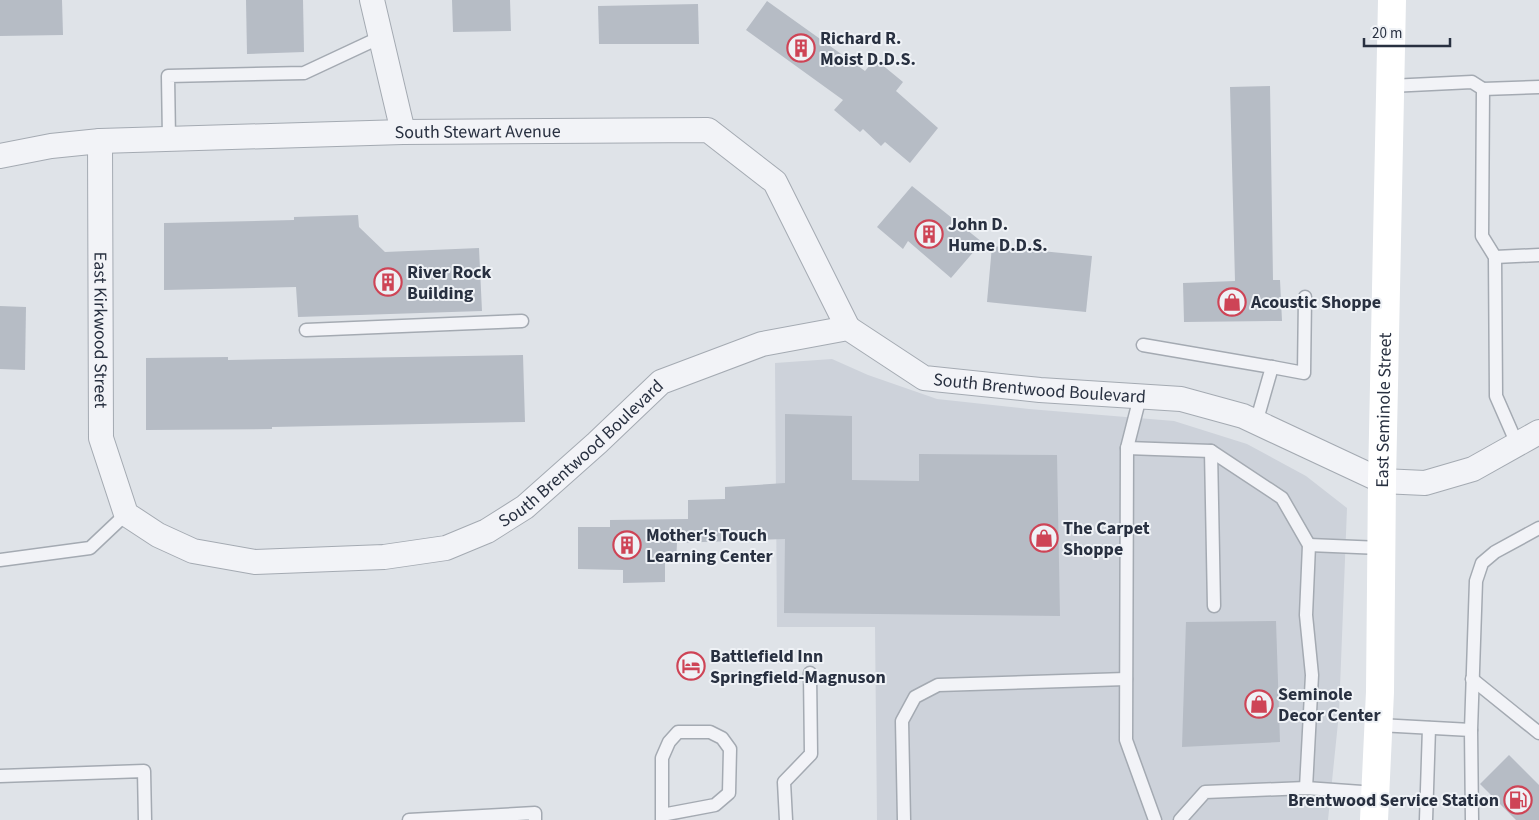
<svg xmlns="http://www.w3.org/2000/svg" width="1539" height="820" font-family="'Source Sans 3',sans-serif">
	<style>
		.built { fill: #cdd2da }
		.building { fill: #b6bcc5 }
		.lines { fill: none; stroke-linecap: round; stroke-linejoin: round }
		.lane-casing { stroke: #a4aab2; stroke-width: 15 }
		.street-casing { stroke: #a4aab2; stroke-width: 26 }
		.lane { stroke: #f2f3f7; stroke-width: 12 }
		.street { stroke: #f2f3f7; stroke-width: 24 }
		.secondary { stroke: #fff; stroke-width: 28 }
		.labels { text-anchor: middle; stroke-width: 4; stroke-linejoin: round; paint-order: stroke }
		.poi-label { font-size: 18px; font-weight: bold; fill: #283040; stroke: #eff2f6; text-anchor: start }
		.street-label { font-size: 18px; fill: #283040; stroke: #eff2f6 }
	</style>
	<rect width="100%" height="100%" fill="#dfe3e8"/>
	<!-- built -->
	<polygon class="built" points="832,359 868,375 937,399 1029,409 1174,421 1247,444 1306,476 1347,508 1339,713 1328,820 877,820 875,627 777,627 775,363"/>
	<!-- building -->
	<g class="building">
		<polygon points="0,0 62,0 63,35 0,36"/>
		<polygon points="246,0 303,0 304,52 247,54"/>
		<polygon points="452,0 510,0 511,31 453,32"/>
		<polygon points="767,1 865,71 875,59 903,82 896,91 938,128 910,163 885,142 881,146 863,129 860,132 834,110 843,100 746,30"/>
		<polygon points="698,4 699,44 599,44 598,6"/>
		<polygon points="1270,86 1273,280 1280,280 1282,321 1184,322 1183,283 1235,281 1230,87"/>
		<polygon points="912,186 982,242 951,278 908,241 903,249 877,227"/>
		<polygon points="358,215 359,227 385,252 479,248 482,311 298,317 296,287 164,290 164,223 294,220 294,217"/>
		<polygon points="992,246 1092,256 1086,312 987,302"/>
		<polygon points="0,306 26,307 25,370 0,369"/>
		<polygon points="523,355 525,422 272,427 272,429 146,430 146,358 228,357 228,360"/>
		<polygon points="785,414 852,416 852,480 919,481 919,454 1057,455 1060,616 784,613 785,539 677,543 676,563 665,562 665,582 623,583 623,570 578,569 578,527 610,527 610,520 688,519 688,500 725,499 725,487 785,483"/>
		<polygon points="1276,621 1280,742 1182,747 1186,622"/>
		<polygon points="1509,755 1539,785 1539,820 1516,820 1480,784"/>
	</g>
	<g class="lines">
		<!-- lane casing -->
		<g class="lane-casing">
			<g id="lane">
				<polyline points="1390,86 1472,82 1483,89 1482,236 1495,257 1496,396 1517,444"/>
				<polyline points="1483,89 1539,87"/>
				<polyline points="169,139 168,76 304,73 381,37"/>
				<polyline points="1495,257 1539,255"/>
				<polyline points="306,330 522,321"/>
				<polyline points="1143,345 1272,367 1256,423"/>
				<polyline points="1272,367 1304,373 1305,297"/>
				<polyline points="1140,397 1127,448 1126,740 1155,820"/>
				<polyline points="1127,448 1211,451 1282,498 1309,545 1306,615 1312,675 1306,788"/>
				<polyline points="1211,451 1214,606"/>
				<polyline points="1309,545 1381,548"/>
				<polyline points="0,560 90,548 126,514"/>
				<polyline points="1472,679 1539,733"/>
				<polyline points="1379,725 1471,730 1472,820"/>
				<polyline points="1471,730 1476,581 1482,563 1495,552 1539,528"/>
				<polyline points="0,776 144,771 145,820"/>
				<polyline points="409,820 535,813 535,820"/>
				<polyline points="662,820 662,758 669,742 678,732 710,732 722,738 730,749 729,793 715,805 662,815"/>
				<polyline points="786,820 784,782 811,754 810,673"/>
				<polyline points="904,820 902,721 915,697 938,685 1126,679"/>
				<polyline points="1180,820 1205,792 1306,788 1376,793"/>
				<polyline points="1426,820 1429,728"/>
			</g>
		</g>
		<!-- street casing -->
		<g class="street-casing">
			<g id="street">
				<polyline points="372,0 403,132"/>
				<path id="s1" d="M100,141L101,438L126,514L158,535L193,551L255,562L384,557L446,548L487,531L525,507L597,443L661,382L762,344L848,328L924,378L1040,390L1181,399L1243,416L1382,481L1425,483L1473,469L1539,432"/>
				<path id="s2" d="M0,156L51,146L100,141L403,132L708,130L775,182L848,328"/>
			</g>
		</g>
		<!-- lane -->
		<use href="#lane" class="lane"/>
		<!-- street -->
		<use href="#street" class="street"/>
		<!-- secondary -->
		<path class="secondary" id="s3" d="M1374,820L1380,692L1382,481L1392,0"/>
	</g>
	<!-- icons -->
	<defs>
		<g id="building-ring" transform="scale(1.4375)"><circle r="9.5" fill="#eff2f6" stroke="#ce4456" stroke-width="1.5"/><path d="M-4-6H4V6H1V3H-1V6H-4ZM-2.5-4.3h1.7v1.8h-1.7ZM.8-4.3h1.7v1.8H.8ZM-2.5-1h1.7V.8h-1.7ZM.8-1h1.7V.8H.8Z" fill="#ce4456"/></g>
		<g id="shop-ring" transform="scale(1.4375)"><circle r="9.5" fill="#eff2f6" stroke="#ce4456" stroke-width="1.5"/><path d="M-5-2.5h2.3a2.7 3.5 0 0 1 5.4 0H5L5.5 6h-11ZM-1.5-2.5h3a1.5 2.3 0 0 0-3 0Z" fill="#ce4456"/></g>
		<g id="hotel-ring" transform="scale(1.4375)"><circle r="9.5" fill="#eff2f6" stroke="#ce4456" stroke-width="1.5"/><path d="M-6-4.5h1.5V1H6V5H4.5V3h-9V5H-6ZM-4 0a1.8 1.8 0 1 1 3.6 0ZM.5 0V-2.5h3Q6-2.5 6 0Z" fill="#ce4456"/></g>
		<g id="fuel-ring" transform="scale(1.4375)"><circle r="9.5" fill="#eff2f6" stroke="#ce4456" stroke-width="1.5"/><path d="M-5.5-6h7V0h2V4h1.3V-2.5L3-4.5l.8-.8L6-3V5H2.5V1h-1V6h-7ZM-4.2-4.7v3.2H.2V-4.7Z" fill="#ce4456"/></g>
	</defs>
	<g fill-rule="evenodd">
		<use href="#building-ring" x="801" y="48"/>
		<use href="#building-ring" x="929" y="234"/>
		<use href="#building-ring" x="388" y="282"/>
		<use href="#shop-ring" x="1232" y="302"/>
		<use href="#shop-ring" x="1044" y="538"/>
		<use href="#building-ring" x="627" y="545"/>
		<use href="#hotel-ring" x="691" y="666"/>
		<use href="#shop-ring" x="1259" y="704"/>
		<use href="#fuel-ring" x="1518" y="800"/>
	</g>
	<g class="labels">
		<!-- poi labels -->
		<g class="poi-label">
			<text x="820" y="44">Richard R.<tspan x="820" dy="21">Moist D.D.S.</tspan></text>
			<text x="948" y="230">John D.<tspan x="948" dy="21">Hume D.D.S.</tspan></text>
			<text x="407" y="278">River Rock<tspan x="407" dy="21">Building</tspan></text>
			<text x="1251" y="308">Acoustic Shoppe</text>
			<text x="1063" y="534">The Carpet<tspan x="1063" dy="21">Shoppe</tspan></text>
			<text x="646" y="541">Mother's Touch<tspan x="646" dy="21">Learning Center</tspan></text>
			<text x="710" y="662">Battlefield Inn<tspan x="710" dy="21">Springfield-Magnuson</tspan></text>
			<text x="1278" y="700">Seminole<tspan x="1278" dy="21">Decor Center</tspan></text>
			<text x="1499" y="806" text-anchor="end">Brentwood Service Station</text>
		</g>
		<!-- street labels -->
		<g class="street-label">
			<text dy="6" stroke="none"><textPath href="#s2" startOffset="479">South Stewart Avenue</textPath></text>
			<text dy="6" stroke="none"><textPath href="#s1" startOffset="189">East Kirkwood Street</textPath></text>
			<text dy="6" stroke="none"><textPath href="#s1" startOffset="1385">South Brentwood Boulevard</textPath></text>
			<text dy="6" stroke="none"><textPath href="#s3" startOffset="410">East Seminole Street</textPath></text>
			<text dy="6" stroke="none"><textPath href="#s1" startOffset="875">South Brentwood Boulevard</textPath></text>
		</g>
	</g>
	<!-- scale -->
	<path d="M1364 38v8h86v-8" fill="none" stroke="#283040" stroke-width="2.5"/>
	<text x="1372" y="38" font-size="15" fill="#283040" stroke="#eff2f6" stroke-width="4" paint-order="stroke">20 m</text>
</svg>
